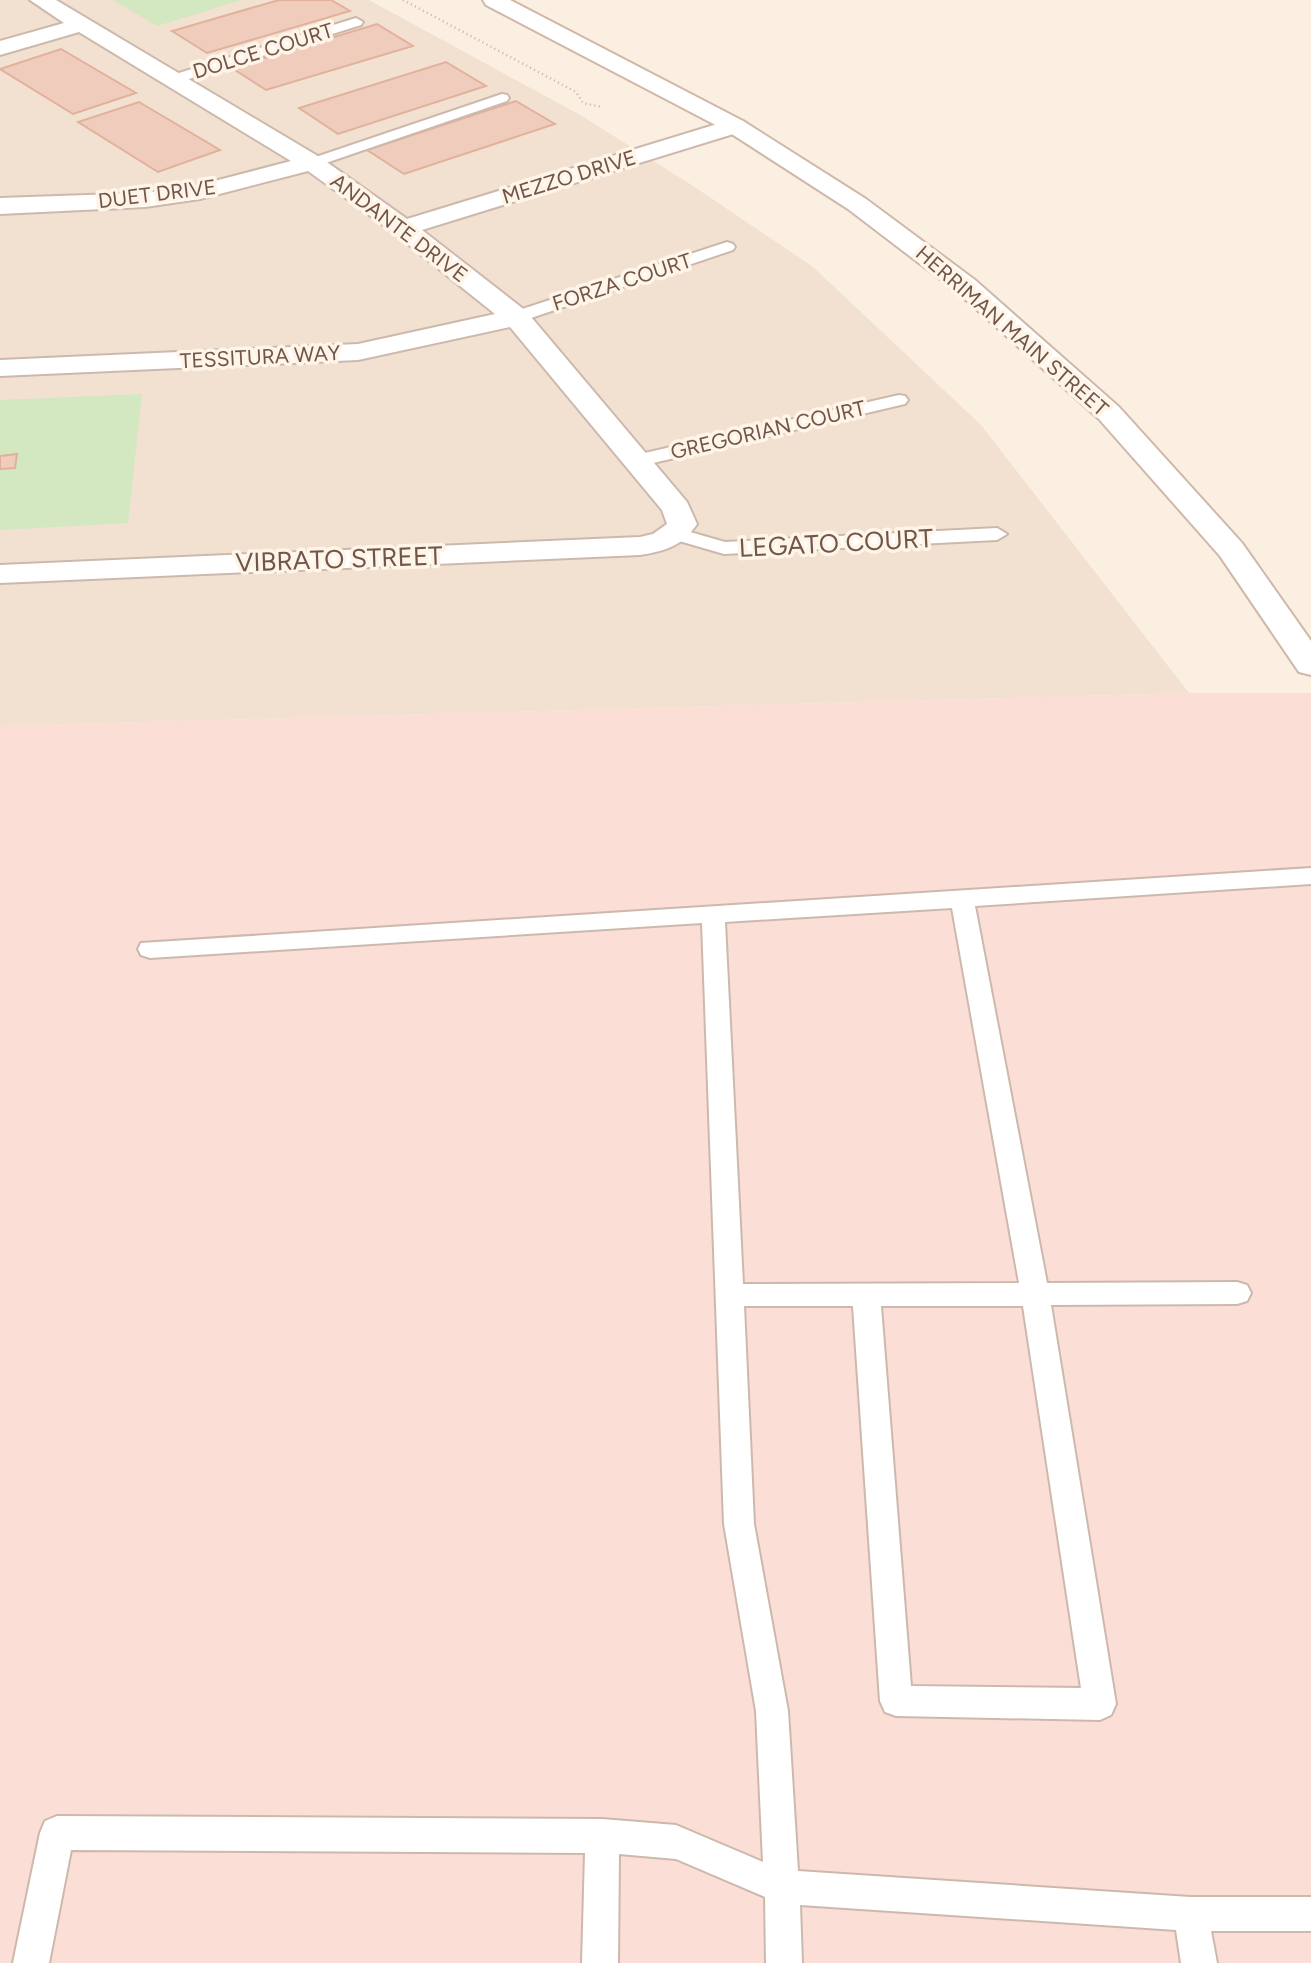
<svg xmlns="http://www.w3.org/2000/svg" width="1311" height="1963" font-family="Figtree,sans-serif">
	<style>
		.residential { fill: #f2e1d1 }
		.commercial { fill: #fbded6 }
		.green { fill: #d3e7c1 }
		.building { fill: #efccbb; stroke: #e1b19c; stroke-width: 2 }
		.lines { fill: none; stroke-linecap: round; stroke-linejoin: round }
		.lane-casing { stroke: #cdb9ac; stroke-width: 4 }
		.street-casing { stroke: #cdb9ac; stroke-width: 4 }
		.secondary-casing { stroke: #d0b8a9; stroke-width: 4 }
		.path { stroke: #d3af9e; stroke-width: 2.5; stroke-dasharray: 1 3.5; stroke-linecap: butt }
		.lane { fill: #fff; fill-rule: evenodd }
		.street { fill: #fff; fill-rule: evenodd }
		.secondary { fill: #fff; fill-rule: evenodd }
		.labels { text-anchor: middle; stroke-width: 7; stroke-linejoin: round; paint-order: stroke }
		.far-street-label { font-size: 21px; fill: #71554a; stroke: #fef4e7 }
		.street-label { font-size: 26px; fill: #71554a; stroke: #fef4e7 }
	</style>
	<rect width="100%" height="100%" fill="#fbefe2"/>
	<!-- residential -->
	<polygon class="residential" points="0,0 369,0 582,116 690,184 812,266 981,425 1189,693 0,726"/>
	<!-- commercial -->
	<polygon class="commercial" points="1189,693 1311,693 1311,1963 0,1963 0,726"/>
	<!-- green -->
	<g class="green">
		<polygon points="113,0 242,0 157,26"/>
		<polygon points="142,394 128,523 0,530 0,400"/>
	</g>
	<!-- building -->
	<g class="building">
		<polygon points="279,0 331,0 350,11 207,53 172,31"/>
		<polygon points="377,24 413,46 266,90 232,68"/>
		<polygon points="61,49 136,93 73,114 0,69"/>
		<polygon points="446,62 486,86 338,134 299,108"/>
		<polygon points="516,101 555,124 404,174 367,150"/>
		<polygon points="139,102 220,150 158,172 78,122"/>
		<polygon points="17,454 15,468 0,469 0,456"/>
	</g>
	<g class="lines">
		<!-- lane casing -->
		<g class="lane-casing">
			<g id="lane">
				<polygon points="356,18 363,22 361,25 176,83 166,83 164,80 166,77"/>
				<polygon points="502,94 507,95 509,98 507,101 317,166 307,166 304,163 307,160"/>
				<polygon points="727,242 733,244 735,247 733,250 522,321 516,322 507,317 510,313"/>
				<polygon points="899,395 905,396 908,400 905,404 636,467 627,461 636,455"/>
				<polygon points="676,528 725,542 997,528 1007,534 997,540 724,554 669,538 666,534 669,530"/>
				<path d="M1311,868V884L975,906L1047,1283L1237,1282L1247,1285L1251,1293L1247,1301L1237,1304L1051,1305L1116,1704L1111,1715L1100,1720L896,1716L885,1712L880,1701L853,1306H744L754,1524L788,1711L798,1871L1190,1897H1311V1931H1211L1217,1963H1181L1176,1930L800,1905L802,1963H766L765,1897L676,1859L619,1854L618,1963H582L585,1853L71,1850L49,1963H13L40,1833L45,1821L57,1816L602,1819L676,1825L763,1862L756,1711L724,1524L702,923L150,958L141,955L138,949L141,943ZM952,908L1019,1283L743,1284L725,922ZM881,1306H1023L1081,1688L911,1686Z"/>
			</g>
		</g>
		<!-- street casing -->
		<g class="street-casing">
			<path id="street" d="M30,0H56L321,158L407,219L727,121H743L747,126L743,131L422,230L526,311L687,502L697,524C682,546 666,551 640,555L0,583V565L640,537L653,534L667,524L662,510L510,327L358,360L0,376V360L358,344L495,314L394,233L308,171L200,199L145,207L0,214V198L145,193L199,185L291,161L79,32L0,55V41L64,23Z"/>
		</g>
		<!-- secondary casing -->
		<g class="secondary-casing">
			<polygon id="secondary" points="483,0 510,0 743,121 866,199 975,280 1119,407 1242,543 1311,641 1311,675 1299,672 1220,556 1099,419 957,292 848,209 727,131 486,5"/>
		</g>
		<!-- path -->
		<polyline class="path" points="403,0 576,92 583,103 602,107"/>
		<!-- lane -->
		<use href="#lane" class="lane"/>
		<!-- street -->
		<use href="#street" class="street"/>
		<!-- secondary -->
		<use href="#secondary" class="secondary"/>
	</g>
	<g class="labels">
		<!-- far-street labels -->
		<g class="far-street-label">
			<text transform="translate(263 51) rotate(-17)" y="7">DOLCE COURT</text>
			<text transform="translate(569 177) rotate(-17)" y="7">MEZZO DRIVE</text>
			<text transform="translate(157 194) rotate(-7)" y="7">DUET DRIVE</text>
			<text transform="translate(399 228) rotate(37)" y="7">ANDANTE DRIVE</text>
			<text transform="translate(622 282) rotate(-18)" y="7">FORZA COURT</text>
			<text transform="translate(1012 331) rotate(41)" y="7">HERRIMAN MAIN STREET</text>
			<text transform="translate(260 357) rotate(-3)" y="7">TESSITURA WAY</text>
			<text transform="translate(768 430) rotate(-13)" y="7">GREGORIAN COURT</text>
		</g>
		<!-- street labels -->
		<g class="street-label">
			<text transform="translate(836 543) rotate(-3)" y="9">LEGATO COURT</text>
			<text transform="translate(339 559) rotate(-2)" y="9">VIBRATO STREET</text>
		</g>
	</g>
</svg>
